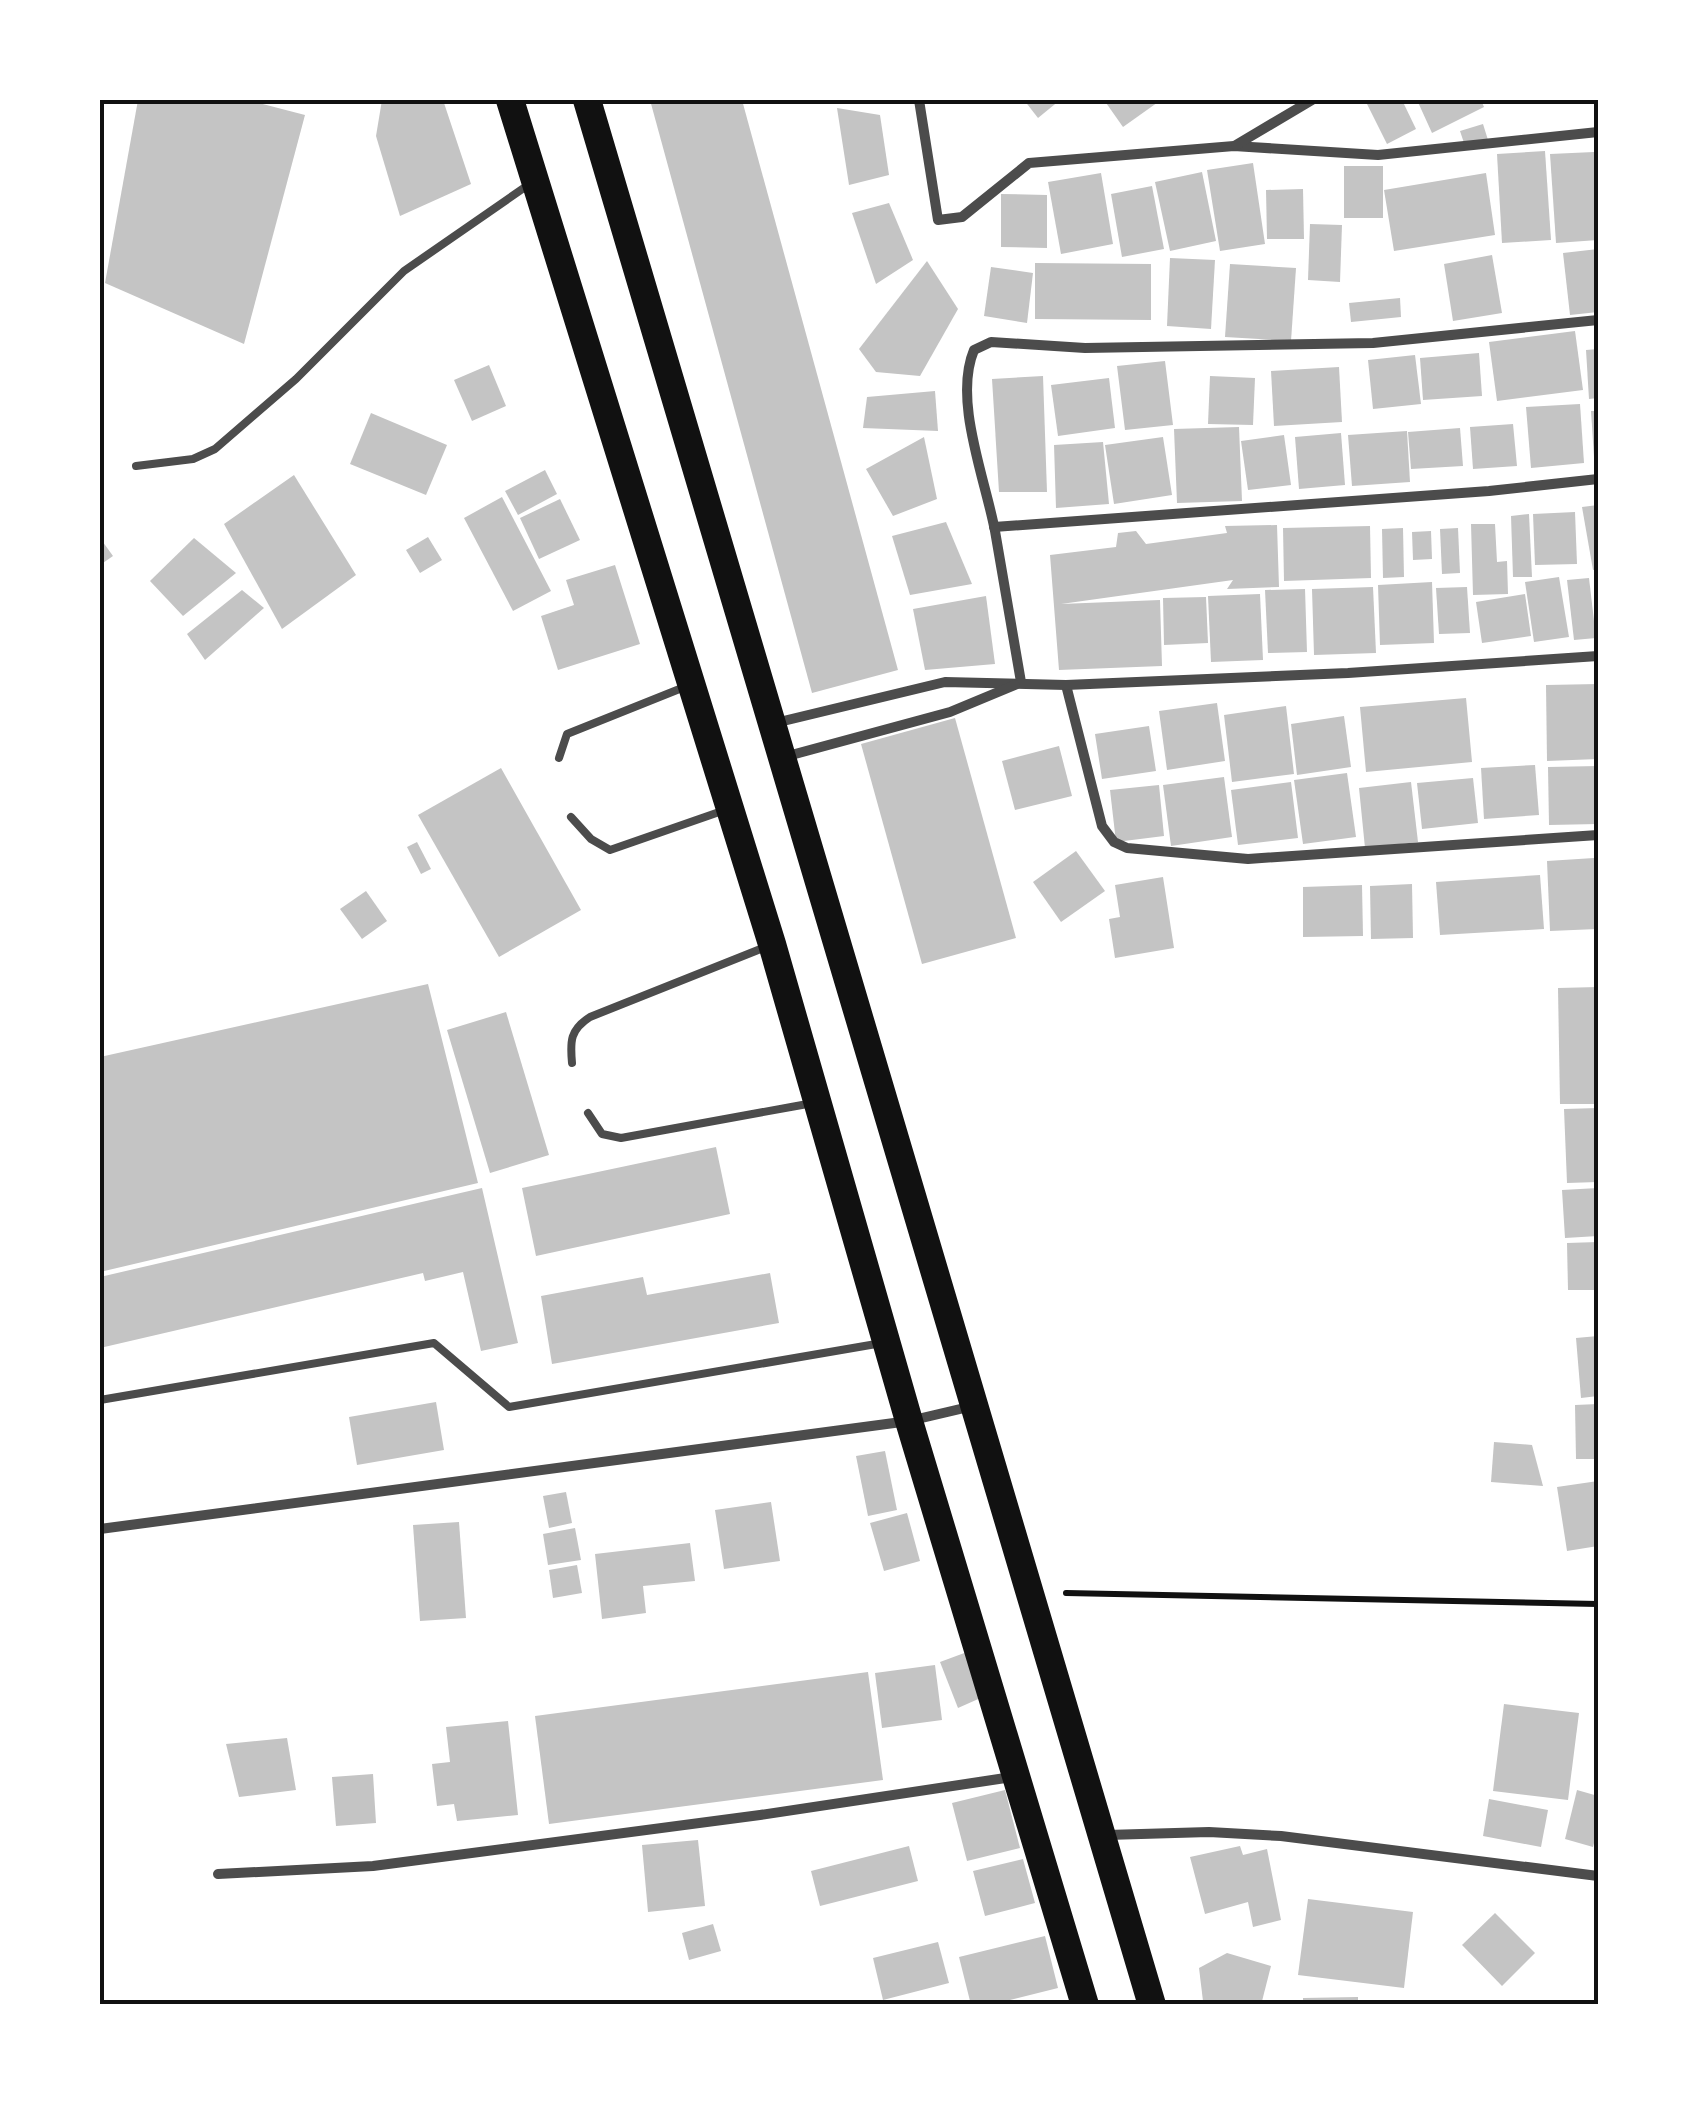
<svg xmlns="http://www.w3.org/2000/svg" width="1698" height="2105" font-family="'Crimson Pro',serif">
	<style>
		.building { fill: #c4c4c4 }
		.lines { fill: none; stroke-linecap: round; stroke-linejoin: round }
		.path { stroke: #111; stroke-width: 6 }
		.service { stroke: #4c4c4c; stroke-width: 8 }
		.minor { stroke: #4c4c4c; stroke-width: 10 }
		.trunk { stroke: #111; stroke-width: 28 }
		.neatline { fill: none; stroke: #111; stroke-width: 4 }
	</style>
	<rect width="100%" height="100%" fill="#fff"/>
	<!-- building -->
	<g class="building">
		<polygon points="138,100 247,100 305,115 244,344 105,283"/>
		<polygon points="382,100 443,100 471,184 400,216 376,136"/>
		<polygon points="650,100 742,100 898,670 812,693"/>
		<polygon points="1024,100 1060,100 1038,118"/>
		<polygon points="1104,100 1161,100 1123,127"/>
		<polygon points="1365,100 1402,100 1416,129 1387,144"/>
		<polygon points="1417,100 1481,100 1484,107 1432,133"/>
		<polygon points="837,108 880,115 889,175 849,185"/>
		<polygon points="1483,124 1488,140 1465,146 1460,131"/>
		<polygon points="1545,151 1551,240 1502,243 1497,154"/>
		<polygon points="1594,152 1598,240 1556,243 1550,154"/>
		<polygon points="1253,163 1265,244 1220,251 1207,170"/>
		<rect x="1344" y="166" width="39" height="52"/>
		<polygon points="1202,172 1216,241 1170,251 1155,182"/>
		<polygon points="1101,173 1113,244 1061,254 1048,182"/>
		<polygon points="1486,173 1495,235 1394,251 1384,190"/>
		<polygon points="1152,186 1164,249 1122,257 1111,194"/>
		<polygon points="1303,189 1304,239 1267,239 1266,190"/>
		<polygon points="1001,194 1047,195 1047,248 1001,247"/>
		<polygon points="889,203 913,260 876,284 852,213"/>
		<polygon points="1310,224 1342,225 1340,282 1308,280"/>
		<polygon points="1598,249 1598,312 1570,315 1563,253"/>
		<polygon points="1492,255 1502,313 1453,321 1444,264"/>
		<polygon points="1170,258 1215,260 1211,329 1167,326"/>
		<polygon points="927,261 958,309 920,376 876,372 859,349"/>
		<polygon points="1035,263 1151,264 1151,320 1035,319"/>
		<polygon points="1230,264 1296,268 1291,341 1225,337"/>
		<polygon points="991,267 1033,273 1027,323 984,316"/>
		<polygon points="1400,298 1401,317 1351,322 1349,303"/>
		<polygon points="1575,331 1583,390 1497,401 1489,342"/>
		<polygon points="1598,349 1598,398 1589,399 1586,350"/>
		<polygon points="1479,353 1482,396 1423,400 1420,358"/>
		<polygon points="1415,355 1421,404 1373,409 1368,360"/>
		<polygon points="1165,361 1173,425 1125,430 1117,366"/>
		<polygon points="489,365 506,406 472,421 454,380"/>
		<polygon points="1339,367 1342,422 1274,426 1271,371"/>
		<polygon points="1043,376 1047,492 999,492 992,379"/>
		<polygon points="1210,376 1255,378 1253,425 1208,424"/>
		<polygon points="1109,378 1115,428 1058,436 1051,385"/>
		<polygon points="935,391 938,431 863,428 867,397"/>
		<polygon points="1580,404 1584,463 1531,468 1526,407"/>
		<polygon points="1591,411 1598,411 1598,457 1594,457"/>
		<polygon points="371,413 447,445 426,495 350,464"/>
		<polygon points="1513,424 1517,466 1473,469 1470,427"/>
		<polygon points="1239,427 1242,501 1177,503 1174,429"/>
		<polygon points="1460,428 1463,466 1411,469 1408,432"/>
		<polygon points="1407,431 1410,482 1352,486 1348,435"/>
		<polygon points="1341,433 1345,485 1299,489 1295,437"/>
		<polygon points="1284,435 1291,485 1248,490 1241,441"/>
		<polygon points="924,437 937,499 893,516 866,469"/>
		<polygon points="1163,437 1172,495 1114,504 1105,445"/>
		<polygon points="1103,442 1109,504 1056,508 1054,445"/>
		<polygon points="545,470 557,494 518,515 505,491"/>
		<polygon points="294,475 356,575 282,629 224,524"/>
		<polygon points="502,497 551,591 513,611 464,518"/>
		<polygon points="560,499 580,540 539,559 520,518"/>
		<polygon points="1598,505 1598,569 1593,570 1582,507"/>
		<polygon points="1575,512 1577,564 1535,565 1533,514"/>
		<polygon points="1529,514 1532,577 1513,577 1511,516"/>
		<polygon points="946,522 972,584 910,595 892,536"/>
		<polygon points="1471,524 1495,524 1497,562 1507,561 1508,594 1473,595"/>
		<polygon points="1277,525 1279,587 1227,589 1233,580 1061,604 1160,600 1162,666 1059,670 1050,555 1116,547 1118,533 1136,531 1146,544 1227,533 1225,526"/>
		<polygon points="1370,526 1371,578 1284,581 1283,528"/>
		<polygon points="1403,528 1404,577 1383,578 1382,529"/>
		<polygon points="1458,528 1460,573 1442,574 1440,529"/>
		<polygon points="1431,531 1432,559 1413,560 1412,532"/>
		<polygon points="428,537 442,560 420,573 406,550"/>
		<polygon points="100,538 113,556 100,565"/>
		<polygon points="194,538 236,573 183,616 150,581"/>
		<polygon points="615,565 640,644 558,670 541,616 574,605 566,580"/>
		<polygon points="1559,577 1569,637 1534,642 1525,582"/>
		<polygon points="1589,578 1596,638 1574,640 1567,580"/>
		<polygon points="1432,582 1434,643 1380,645 1378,585"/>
		<polygon points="1373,587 1376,653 1314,655 1312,589"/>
		<polygon points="1467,587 1470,633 1439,634 1436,588"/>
		<polygon points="1305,589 1307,652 1268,653 1265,590"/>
		<polygon points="242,590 264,608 205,660 187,634"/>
		<polygon points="1260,594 1263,660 1211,662 1208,596"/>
		<polygon points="1525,594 1531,636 1482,643 1476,602"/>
		<polygon points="986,596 995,664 925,670 913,609"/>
		<polygon points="1206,597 1208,643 1164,645 1163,598"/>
		<polygon points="1598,684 1598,759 1547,761 1546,685"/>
		<polygon points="1466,698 1472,762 1366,772 1360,707"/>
		<polygon points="1217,703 1225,761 1167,770 1159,711"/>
		<polygon points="1286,706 1294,774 1232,782 1224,715"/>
		<polygon points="1344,716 1351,767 1297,775 1291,724"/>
		<polygon points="955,718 1016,938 922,964 861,744"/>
		<polygon points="1149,726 1156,771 1102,779 1095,734"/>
		<polygon points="1059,746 1072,796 1015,810 1002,761"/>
		<polygon points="1535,765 1539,815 1484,819 1481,768"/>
		<polygon points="1598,766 1598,824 1549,825 1548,767"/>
		<polygon points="501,768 581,910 499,957 418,815"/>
		<polygon points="1347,773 1356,837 1303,844 1294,780"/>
		<polygon points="1224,777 1232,837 1171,846 1163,785"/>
		<polygon points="1473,778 1478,823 1422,829 1417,783"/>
		<polygon points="1291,782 1298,838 1238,845 1231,790"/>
		<polygon points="1411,782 1418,842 1365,848 1359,788"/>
		<polygon points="1159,785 1164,836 1116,842 1110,790"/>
		<polygon points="417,842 431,869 421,874 407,847"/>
		<polygon points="1076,851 1105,891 1061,922 1033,882"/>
		<polygon points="1594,858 1597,929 1550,931 1547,861"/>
		<polygon points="1540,875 1544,929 1440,935 1436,882"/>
		<polygon points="1163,877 1174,948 1115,958 1109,919 1120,917 1115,885"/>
		<polygon points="1412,884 1413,938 1371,939 1370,886"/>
		<polygon points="1362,885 1363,936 1303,937 1303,887"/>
		<polygon points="366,891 387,921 362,939 340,909"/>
		<polygon points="428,984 478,1183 100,1272 100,1057"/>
		<polygon points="1598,987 1598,1104 1560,1104 1558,988"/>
		<polygon points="506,1012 549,1155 490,1173 447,1030"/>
		<polygon points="1598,1108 1598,1182 1567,1183 1564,1109"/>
		<polygon points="716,1147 730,1214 536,1256 522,1188"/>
		<polygon points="482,1188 518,1343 481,1351 463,1272 425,1281 423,1273 100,1348 100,1277"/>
		<polygon points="1598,1188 1598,1236 1565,1238 1562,1190"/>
		<polygon points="1598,1242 1598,1290 1568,1290 1567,1243"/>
		<polygon points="770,1273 779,1323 552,1364 541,1296 643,1277 647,1295"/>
		<polygon points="1598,1336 1598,1396 1581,1398 1576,1338"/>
		<polygon points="436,1402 444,1450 357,1465 349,1417"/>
		<polygon points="1598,1404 1598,1459 1576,1459 1575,1405"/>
		<polygon points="1494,1442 1532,1445 1543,1486 1491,1482"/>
		<polygon points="885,1451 897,1510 868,1516 856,1456"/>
		<polygon points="1598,1481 1598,1546 1567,1551 1557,1487"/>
		<polygon points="566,1492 572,1523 549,1528 543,1496"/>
		<polygon points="771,1502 780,1561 724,1569 715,1510"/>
		<polygon points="907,1513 920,1561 884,1571 870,1523"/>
		<polygon points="459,1522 466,1618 420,1621 413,1525"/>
		<polygon points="575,1528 581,1560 548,1565 543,1534"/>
		<polygon points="690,1543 695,1581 643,1586 646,1613 602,1619 595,1554"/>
		<polygon points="577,1565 582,1593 553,1598 549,1570"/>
		<polygon points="967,1652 985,1696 958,1708 940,1662"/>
		<polygon points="935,1665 942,1720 882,1728 875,1673"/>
		<polygon points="868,1672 883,1780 549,1824 535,1716"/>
		<polygon points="1504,1704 1579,1713 1568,1800 1493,1791"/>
		<polygon points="508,1721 518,1815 457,1821 454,1804 437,1806 432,1764 450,1762 446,1727"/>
		<polygon points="287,1738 296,1790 239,1797 226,1744"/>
		<polygon points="373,1774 376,1823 336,1826 332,1777"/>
		<polygon points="1005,1790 1020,1848 967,1861 952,1803"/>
		<polygon points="1577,1790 1598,1796 1598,1827 1593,1847 1565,1839"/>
		<polygon points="1489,1799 1548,1810 1541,1847 1483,1836"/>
		<polygon points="698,1840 705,1906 648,1912 642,1845"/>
		<polygon points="909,1846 918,1881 820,1906 811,1871"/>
		<polygon points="1240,1846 1243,1855 1267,1849 1281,1920 1253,1927 1248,1902 1205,1914 1190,1857"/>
		<polygon points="1023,1859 1035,1903 985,1916 973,1871"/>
		<polygon points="1308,1899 1413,1912 1404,1988 1298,1975"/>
		<polygon points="1495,1913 1535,1953 1502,1986 1462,1945"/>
		<polygon points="713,1924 721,1951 689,1960 682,1933"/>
		<polygon points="1045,1936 1058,1988 990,2005 971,2005 959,1957"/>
		<polygon points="938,1942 949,1983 883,2000 873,1958"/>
		<polygon points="1227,1953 1271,1966 1261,2005 1206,2005 1203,2001 1199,1968"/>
		<polygon points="1358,1997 1358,2005 1303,2005 1303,1998"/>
		<polygon points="1476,2000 1476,2005 1410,2005 1410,2002"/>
		<polygon points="1503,2000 1586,2002 1586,2005 1503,2005"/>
	</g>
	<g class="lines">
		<!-- path -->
		<polyline class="path" points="1066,1593 1598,1604"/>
		<!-- service -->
		<g class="service">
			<polyline points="136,466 193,459 215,449 296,379 404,271 531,183"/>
			<polyline points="559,758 567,734 687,686"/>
			<polyline points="571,817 591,839 610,850 725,810"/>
			<path d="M572,1063C570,1041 570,1030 590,1017L768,946"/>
			<polyline points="588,1113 602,1134 621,1138 813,1103"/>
			<polyline points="100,1400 434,1343 509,1407 882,1343"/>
		</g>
		<!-- minor -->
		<g class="minor">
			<polyline points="919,100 938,220 962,217 1029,163 1234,146 1378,155 1598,132"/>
			<polyline points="1236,145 1312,100"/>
			<polyline points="994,527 1489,491 1598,479"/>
			<path d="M1021,682C1012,632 1004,581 995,531C985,478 953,400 974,350L991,342L1085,348L1373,343L1598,320"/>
			<polyline points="1066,685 1102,826 1114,842 1127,848 1248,859 1598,835"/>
			<polyline points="775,723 945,682 1066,685 1348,673 1598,656"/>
			<polyline points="784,757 950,712 1015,685"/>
			<polyline points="100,1529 909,1421 973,1406"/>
			<polyline points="1107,1835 1209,1832 1281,1836 1598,1876"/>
			<polyline points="218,1874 373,1866 760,1815 1012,1777"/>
		</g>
		<!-- trunk -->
		<g class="trunk">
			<polyline points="510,100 772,944 909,1421 1085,2005"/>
			<polyline points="587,100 1152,2005"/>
		</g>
	</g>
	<!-- border -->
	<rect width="1698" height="2105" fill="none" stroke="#ffffff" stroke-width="205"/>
	<rect x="102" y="102" width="1494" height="1900" class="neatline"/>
</svg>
